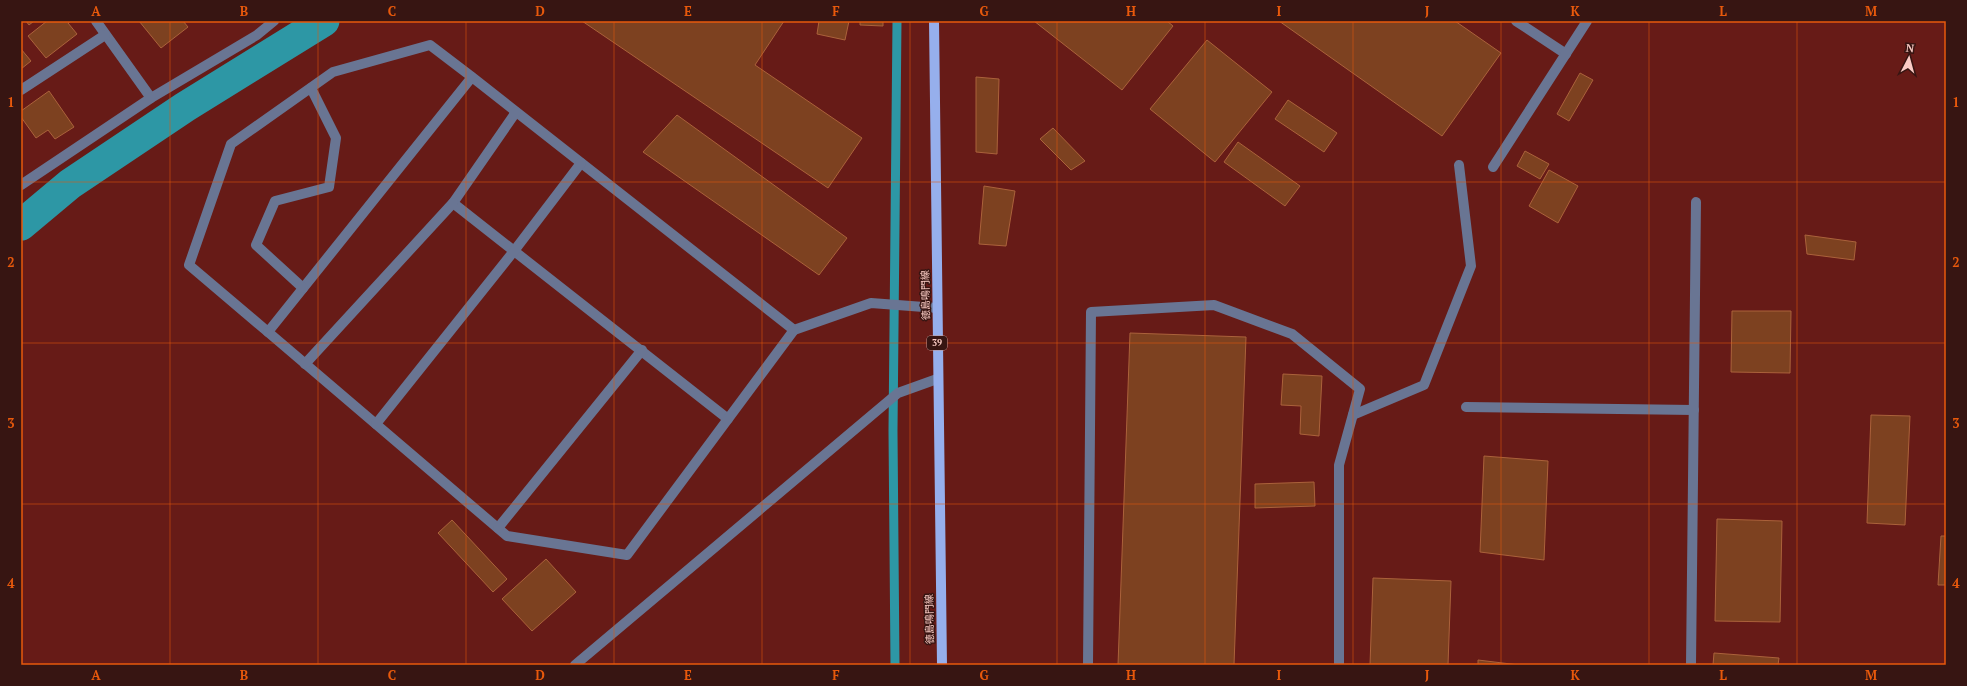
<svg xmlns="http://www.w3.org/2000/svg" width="1967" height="686" font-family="'PT Serif','Noto Sans JP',serif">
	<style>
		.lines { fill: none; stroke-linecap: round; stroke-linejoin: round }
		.stream { stroke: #2d97a5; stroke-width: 9 }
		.canal { stroke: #2d97a5; stroke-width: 31 }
		.building { fill: #7d4120; stroke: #ab623b }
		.minor { stroke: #697593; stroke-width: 10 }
		.major { stroke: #96afec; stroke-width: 10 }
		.grid { fill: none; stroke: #e8590c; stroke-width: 1; stroke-opacity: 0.55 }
		.labels { text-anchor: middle; stroke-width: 3; stroke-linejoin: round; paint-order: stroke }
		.shield { fill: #371512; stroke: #c0948f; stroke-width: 1 }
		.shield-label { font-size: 9px; font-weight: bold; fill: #facbc4 }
		.street-label { font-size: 10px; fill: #facbc4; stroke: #371512 }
		.neatline { fill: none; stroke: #e8590c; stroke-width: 1.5 }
		.grid-label { font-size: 13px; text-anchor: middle; font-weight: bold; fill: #e8590c }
	</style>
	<rect width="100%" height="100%" fill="#671b17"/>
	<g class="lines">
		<!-- stream -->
		<polyline class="stream" points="895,665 893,431 897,21"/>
		<!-- canal -->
		<polyline class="canal" points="21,225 70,184 185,107 324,21"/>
	</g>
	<!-- building -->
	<g class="building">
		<polygon points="26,21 34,21 29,25"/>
		<polygon points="47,21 71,21 68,23 77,34 46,58 28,36"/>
		<polygon points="139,21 183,21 188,27 161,48"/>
		<polygon points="582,21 784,21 755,65 862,138 828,188"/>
		<polygon points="819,21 849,21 845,40 817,34"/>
		<polygon points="860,21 883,21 883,26 860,25"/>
		<polygon points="1034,21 1167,21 1173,26 1122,90"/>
		<polygon points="1279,21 1455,21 1501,53 1442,136"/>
		<polygon points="1207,40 1272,92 1215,162 1150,109"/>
		<polygon points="21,49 31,61 21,69"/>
		<polygon points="1580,73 1593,80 1569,121 1557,114"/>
		<polygon points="976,77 999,79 997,154 976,152"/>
		<polygon points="49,91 74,127 55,139 48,130 36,138 21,117 21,111"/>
		<polygon points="1288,100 1337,133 1324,152 1275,119"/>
		<polygon points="677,115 847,238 819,275 643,152"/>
		<polygon points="1053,128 1085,161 1071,170 1040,139"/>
		<polygon points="1238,142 1300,186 1285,206 1224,162"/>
		<polygon points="1525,151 1549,164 1540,179 1517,166"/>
		<polygon points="1549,170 1578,186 1558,223 1529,206"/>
		<polygon points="984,186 1015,191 1006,246 979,244"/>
		<polygon points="1805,235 1856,242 1854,260 1807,254"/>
		<polygon points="1732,311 1791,311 1790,373 1731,372"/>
		<polygon points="1130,333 1246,337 1234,665 1118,665"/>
		<polygon points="1283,374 1322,376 1319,436 1300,434 1301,406 1281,405"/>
		<polygon points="1871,415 1910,416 1905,525 1867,523"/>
		<polygon points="1484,456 1548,461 1544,560 1480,552"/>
		<polygon points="1314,482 1315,506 1255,508 1255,484"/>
		<polygon points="1717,519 1782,521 1780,622 1715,621"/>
		<polygon points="452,520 507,579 493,592 438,533"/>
		<polygon points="1941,536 1946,536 1946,585 1938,585"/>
		<polygon points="546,559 576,592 532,631 502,599"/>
		<polygon points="1373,578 1451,581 1448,665 1370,665"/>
		<polygon points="1714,653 1779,658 1778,665 1713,665"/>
		<polygon points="1478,660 1519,665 1478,665"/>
	</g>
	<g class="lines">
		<!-- minor -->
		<g class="minor">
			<polyline points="96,21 151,98"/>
			<polyline points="1516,21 1566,54"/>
			<polyline points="472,77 268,332 189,265 231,144 333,72 430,45 472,77 794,330 871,303 937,308"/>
			<polyline points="21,90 105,35"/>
			<polyline points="516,112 453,203 728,419"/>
			<polyline points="1493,167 1587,21"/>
			<polyline points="21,185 151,98 257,35 274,21"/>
			<polyline points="303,288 256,245 275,201 329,187 336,138 311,88"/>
			<polyline points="268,332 507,536 627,555 794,330"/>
			<polyline points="305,364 453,203"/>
			<polyline points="1466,407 1694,410"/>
			<polyline points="1353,415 1424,385 1471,266 1459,165"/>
			<polyline points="376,424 514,251 581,163"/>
			<polyline points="498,528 642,350"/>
			<polyline points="575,665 898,393 937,379"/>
			<polyline points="1088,665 1091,312 1214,305 1292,334 1360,389 1339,465 1339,665"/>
			<polyline points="1691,665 1696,202"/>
		</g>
		<!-- major -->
		<polyline class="major" points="934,21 942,665"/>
	</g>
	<!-- grid -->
	<path class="grid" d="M170,21V665M318,21V665M466,21V665M614,21V665M762,21V665M910,21V665M1057,21V665M1205,21V665M1353,21V665M1501,21V665M1649,21V665M1797,21V665M21,182H1946M21,343H1946M21,504H1946"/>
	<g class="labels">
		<!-- shield labels -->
		<rect class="shield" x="927" y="336" width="20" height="14" rx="3"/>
		<g class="shield-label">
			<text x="937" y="346">39</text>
		</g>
		<!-- street labels -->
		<g class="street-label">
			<text transform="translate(925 295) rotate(-91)" y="4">徳島鳴門線</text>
			<text transform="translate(929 619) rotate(-91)" y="4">徳島鳴門線</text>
		</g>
	</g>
	<!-- border -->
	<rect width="1967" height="686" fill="none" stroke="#371512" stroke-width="44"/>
	<!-- north arrow -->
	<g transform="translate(1909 58) rotate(6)" stroke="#371512" stroke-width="3" paint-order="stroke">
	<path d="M0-3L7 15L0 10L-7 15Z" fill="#facbc4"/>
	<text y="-6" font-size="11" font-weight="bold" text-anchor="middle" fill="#facbc4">N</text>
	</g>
	<rect x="22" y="22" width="1923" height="642" class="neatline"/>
	<g class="grid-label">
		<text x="96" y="16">A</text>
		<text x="244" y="16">B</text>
		<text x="392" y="16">C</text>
		<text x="540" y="16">D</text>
		<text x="688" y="16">E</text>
		<text x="836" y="16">F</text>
		<text x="984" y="16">G</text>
		<text x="1131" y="16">H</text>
		<text x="1279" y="16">I</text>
		<text x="1427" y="16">J</text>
		<text x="1575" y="16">K</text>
		<text x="1723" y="16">L</text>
		<text x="1871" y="16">M</text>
		<text x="11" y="107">1</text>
		<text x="1956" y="107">1</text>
		<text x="11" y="267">2</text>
		<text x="1956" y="267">2</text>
		<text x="11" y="428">3</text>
		<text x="1956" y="428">3</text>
		<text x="11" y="588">4</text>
		<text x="1956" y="588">4</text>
		<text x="96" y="680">A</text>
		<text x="244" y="680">B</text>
		<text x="392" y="680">C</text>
		<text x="540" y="680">D</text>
		<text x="688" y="680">E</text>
		<text x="836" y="680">F</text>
		<text x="984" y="680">G</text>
		<text x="1131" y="680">H</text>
		<text x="1279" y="680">I</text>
		<text x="1427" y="680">J</text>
		<text x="1575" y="680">K</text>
		<text x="1723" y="680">L</text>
		<text x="1871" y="680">M</text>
	</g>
</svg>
